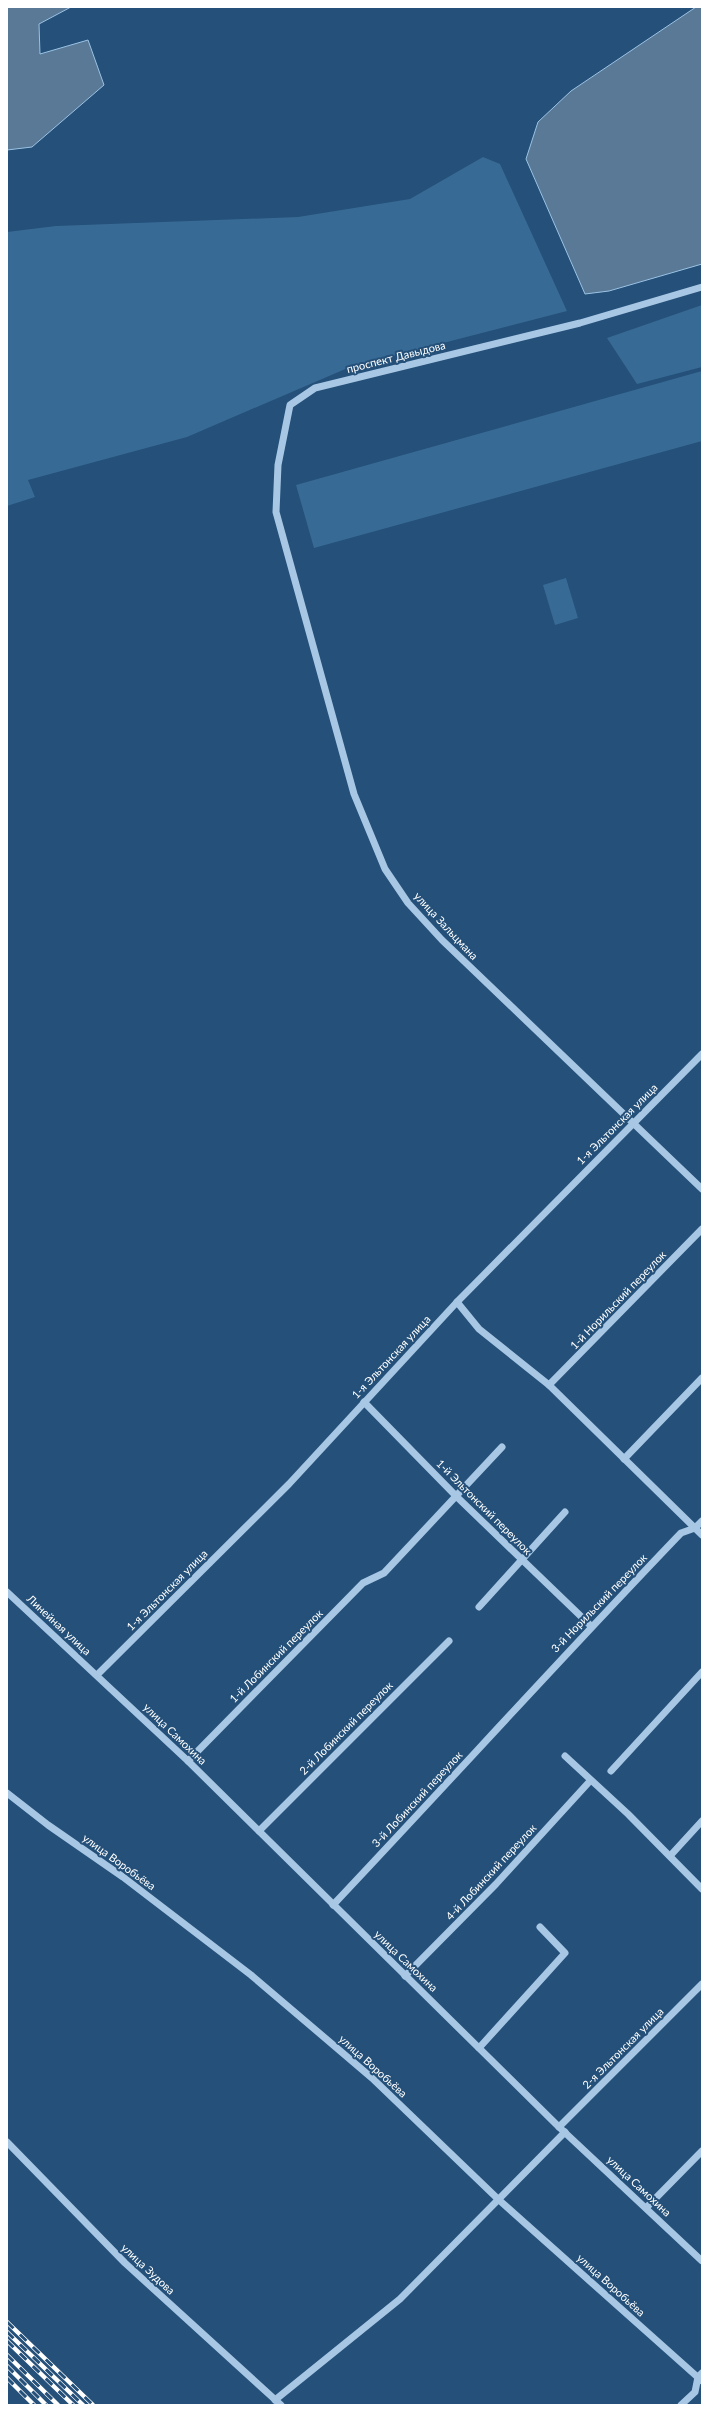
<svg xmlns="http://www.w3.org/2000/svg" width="709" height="2412" font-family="Lato,sans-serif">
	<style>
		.green { fill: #386a96 }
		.water { fill: #597997; stroke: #9bc3e4 }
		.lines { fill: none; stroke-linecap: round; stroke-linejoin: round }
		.minor { stroke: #a7c7e4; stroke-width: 7 }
		.rail-casing { stroke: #fff; stroke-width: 4.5 }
		.rail { stroke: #245079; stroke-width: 3; stroke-dasharray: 9; stroke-linecap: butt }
		.labels { text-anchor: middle; stroke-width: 4; stroke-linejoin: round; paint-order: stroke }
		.street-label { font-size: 11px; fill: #fff; stroke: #245079 }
	</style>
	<rect width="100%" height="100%" fill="#245079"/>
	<!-- green -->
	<g class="green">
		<polygon points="483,157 500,164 567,311 350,367 187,437 28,480 35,497 7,506 7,232 56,226 298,217 410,199"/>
		<polygon points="702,305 702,367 637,384 607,338"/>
		<polygon points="702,371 702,441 314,548 296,485"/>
		<polygon points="566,578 578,618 555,625 543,585"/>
	</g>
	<!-- water -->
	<g class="water">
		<polygon points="7,7 71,7 39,24 40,54 88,40 104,85 32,147 7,150"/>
		<polygon points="696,7 702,7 702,264 609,291 585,294 526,159 538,122 571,91"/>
	</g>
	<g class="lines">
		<!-- minor -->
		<g class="minor">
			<polyline points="702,287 580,323 315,388 290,405 278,465 276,512 354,794 385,869 408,903 442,940 702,1189"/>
			<polyline points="457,1302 479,1329 549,1385 702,1535"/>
			<polyline points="549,1385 702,1229"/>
			<polyline points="364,1402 457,1497 591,1626"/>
			<polyline points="624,1459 702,1378"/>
			<polyline points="7,1592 188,1761 559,2127 702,2261"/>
			<polyline points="479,1607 565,1512"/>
			<polyline points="97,1675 289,1484 457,1302 702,1054"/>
			<polyline points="565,1756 628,1814 702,1889"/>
			<polyline points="188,1761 363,1583 384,1573 502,1447"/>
			<polyline points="611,1771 702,1672"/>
			<polyline points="7,1793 48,1825 123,1877 251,1975 372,2078 499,2200 702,2381"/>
			<polyline points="259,1831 449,1641"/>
			<polyline points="670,1856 702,1821"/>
			<path d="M333,1905C449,1782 563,1656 681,1533L695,1528L702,1521"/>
			<polyline points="405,1976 496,1884 590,1781"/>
			<polyline points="479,2048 565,1953 540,1927"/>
			<polyline points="559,2127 702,1984"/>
			<polyline points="7,2142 125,2263 281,2405"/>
			<polyline points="647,2207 702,2151"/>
			<polyline points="275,2400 400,2299 565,2132"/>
			<polyline points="681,2405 695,2392 698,2377 702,2373"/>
		</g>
		<!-- rail casing -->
		<g class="rail-casing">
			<g id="rail">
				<polyline points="7,2322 93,2405"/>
				<polyline points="7,2332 83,2405"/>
				<polyline points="7,2341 73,2405"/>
				<polyline points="7,2355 58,2405"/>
				<polyline points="7,2366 46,2405"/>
				<polyline points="7,2378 34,2405"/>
			</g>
		</g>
		<!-- rail -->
		<use href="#rail" class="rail"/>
	</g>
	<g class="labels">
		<!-- street labels -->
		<g class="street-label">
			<text transform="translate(396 357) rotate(-14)" y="4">проспект Давыдова</text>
			<text transform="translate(446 926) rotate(47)" y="4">улица Зальцмана</text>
			<text transform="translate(617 1124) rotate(-45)" y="4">1-я Эльтонская улица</text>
			<text transform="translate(618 1300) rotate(-46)" y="4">1-й Норильский переулок</text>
			<text transform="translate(391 1357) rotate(-47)" y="4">1-я Эльтонская улица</text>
			<text transform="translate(484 1507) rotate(45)" y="4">1-й Эльтонский переулок</text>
			<text transform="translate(167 1590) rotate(-45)" y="4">1-я Эльтонская улица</text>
			<text transform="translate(599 1603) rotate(-46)" y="4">3-й Норильский переулок</text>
			<text transform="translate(59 1625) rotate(43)" y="4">Линейная улица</text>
			<text transform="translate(276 1656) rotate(-45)" y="4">1-й Лобинский переулок</text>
			<text transform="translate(346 1728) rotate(-45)" y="4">2-й Лобинский переулок</text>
			<text transform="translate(175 1734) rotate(44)" y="4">улица Самохина</text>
			<text transform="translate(417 1799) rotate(-47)" y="4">3-й Лобинский переулок</text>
			<text transform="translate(119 1862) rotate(36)" y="4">улица Воробьёва</text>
			<text transform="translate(491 1872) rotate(-47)" y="4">4-й Лобинский переулок</text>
			<text transform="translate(406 1961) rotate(44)" y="4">улица Самохина</text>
			<text transform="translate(623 2048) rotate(-45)" y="4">2-я Эльтонская улица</text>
			<text transform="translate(373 2066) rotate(42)" y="4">улица Воробьёва</text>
			<text transform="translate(639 2186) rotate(43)" y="4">улица Самохина</text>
			<text transform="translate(148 2269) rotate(43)" y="4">улица Зудова</text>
			<text transform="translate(611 2285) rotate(42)" y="4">улица Воробьёва</text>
		</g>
	</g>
	<!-- border -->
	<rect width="709" height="2412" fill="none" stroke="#ffffff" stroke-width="16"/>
</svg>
